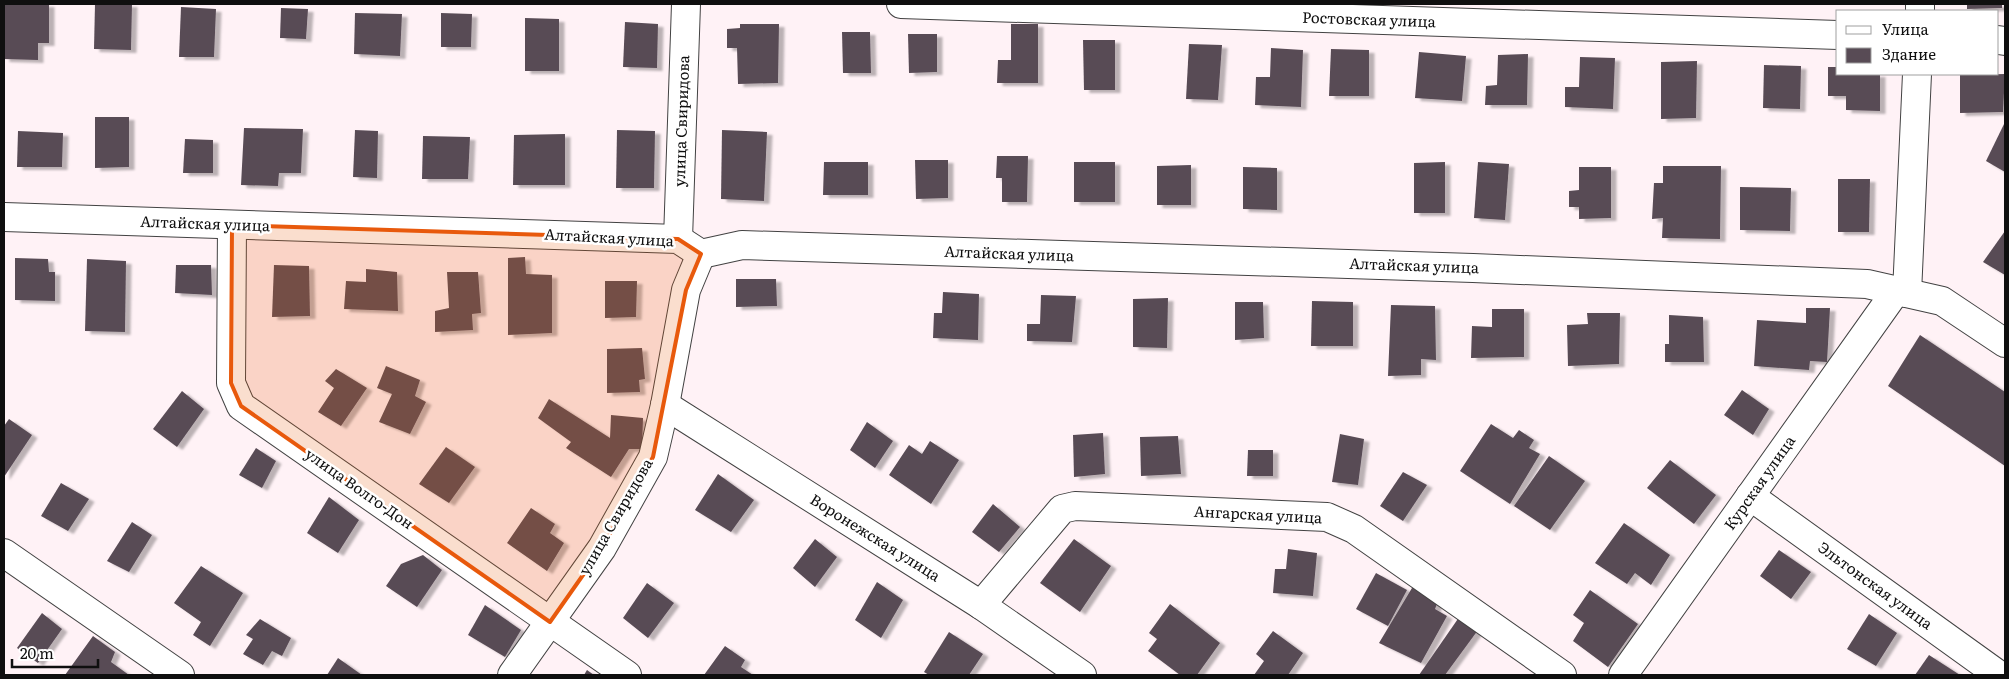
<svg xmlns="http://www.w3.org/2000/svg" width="2009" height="679" font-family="Literata,serif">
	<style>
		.building { fill: #584b55; filter: url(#shadow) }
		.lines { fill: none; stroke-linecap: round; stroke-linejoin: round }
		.minor-casing { stroke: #424242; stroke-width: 30 }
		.minor { stroke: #fff; stroke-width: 28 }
		.marked { fill: #e8590c; fill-opacity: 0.2; stroke: #e8590c; stroke-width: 4; stroke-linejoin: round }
		.labels { text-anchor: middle; stroke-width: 5; stroke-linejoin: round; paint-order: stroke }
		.street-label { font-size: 15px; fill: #0f0f0f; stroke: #fff }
	</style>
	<defs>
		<filter id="shadow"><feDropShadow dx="5.5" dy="3" stdDeviation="1" flood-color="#0004"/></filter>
	</defs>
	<rect width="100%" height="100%" fill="#fff2f6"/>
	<!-- building -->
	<g class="building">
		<polygon points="4,4 49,4 49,43 38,43 38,60 4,59"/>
		<polygon points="95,4 132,4 131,50 94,49"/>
		<polygon points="1967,4 2002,4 2002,8 1967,9"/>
		<polygon points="181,7 216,9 214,57 179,57"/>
		<polygon points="281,8 308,9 306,39 280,38"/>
		<polygon points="355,13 402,14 400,56 354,54"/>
		<polygon points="441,13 472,14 471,47 441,47"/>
		<polygon points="525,18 559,19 559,71 525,71"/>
		<polygon points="625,22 658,24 657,68 623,67"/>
		<polygon points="740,24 779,24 778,83 738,84 737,48 727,48 727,29 740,28"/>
		<polygon points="1011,24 1038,24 1038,83 997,83 998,60 1011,60"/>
		<polygon points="842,32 870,32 871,73 843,73"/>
		<polygon points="908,34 937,34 937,72 909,73"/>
		<polygon points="1083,40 1115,40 1115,90 1084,90"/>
		<polygon points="1189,44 1222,45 1218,100 1186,99"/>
		<polygon points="1271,48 1303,50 1301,107 1255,105 1256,77 1270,77"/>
		<polygon points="1331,49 1369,50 1369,96 1329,96"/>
		<polygon points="1419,52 1466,56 1462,101 1415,98"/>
		<polygon points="1528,54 1527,105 1485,105 1486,86 1497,85 1498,55"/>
		<polygon points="1580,57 1615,58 1613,109 1565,107 1565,87 1579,87"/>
		<polygon points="1697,61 1696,118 1661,119 1661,62"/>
		<polygon points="1764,65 1801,66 1800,109 1763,108"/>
		<polygon points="1828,67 1838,67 1838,74 1880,74 1880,111 1846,110 1846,96 1828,96"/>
		<polygon points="2005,74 2003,112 1960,113 1960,75"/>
		<polygon points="95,117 129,117 129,167 95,168"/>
		<polygon points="2005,122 2005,172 1986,161"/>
		<polygon points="244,128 303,129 301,173 279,173 278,186 241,185"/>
		<polygon points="355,130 378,131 377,178 353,177"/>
		<polygon points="617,130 655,131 654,188 616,188"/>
		<polygon points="722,130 767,132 764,201 721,199"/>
		<polygon points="18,131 63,133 62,167 17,167"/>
		<polygon points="565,134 565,185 513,185 514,135"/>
		<polygon points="423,136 470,137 468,179 422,179"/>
		<polygon points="185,139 213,140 213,173 183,173"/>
		<polygon points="997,156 1028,156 1027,202 1002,202 1002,178 996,178"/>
		<polygon points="915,160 948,160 948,198 916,199"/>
		<polygon points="824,162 868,162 868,195 823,195"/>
		<rect x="1074" y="162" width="41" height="40"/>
		<polygon points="1445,162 1445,213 1414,213 1414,163"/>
		<polygon points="1478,162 1509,164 1505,220 1474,218"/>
		<polygon points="1191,165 1191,205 1157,205 1157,166"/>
		<polygon points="1663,166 1721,166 1720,239 1662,238 1663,218 1652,219 1654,183 1663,183"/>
		<polygon points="1243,167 1277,168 1277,210 1243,209"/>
		<polygon points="1579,167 1611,167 1611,218 1579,219 1579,207 1569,207 1569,191 1579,190"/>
		<polygon points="1838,179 1870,179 1869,232 1838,232"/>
		<polygon points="1740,187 1791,188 1790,231 1740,230"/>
		<polygon points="2005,231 2005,275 1983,262"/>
		<polygon points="525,257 526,274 552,275 552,333 508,335 508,258"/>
		<polygon points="15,258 48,259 49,272 55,272 55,301 15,300"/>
		<polygon points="87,259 126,261 125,332 85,331"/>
		<polygon points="176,265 211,265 212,295 175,293"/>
		<polygon points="274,265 309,266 310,316 272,317"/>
		<polygon points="366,269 397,272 398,311 344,309 346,281 366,282"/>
		<polygon points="447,272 478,272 481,313 472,314 473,330 435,332 435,311 449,308"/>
		<polygon points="736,279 776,279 777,306 736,307"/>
		<polygon points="605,281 637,281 636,317 605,318"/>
		<polygon points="943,292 979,294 978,340 933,338 934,313 942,313"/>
		<polygon points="1041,295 1076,296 1072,342 1027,341 1027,324 1040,324"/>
		<polygon points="1168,298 1167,348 1133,347 1133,299"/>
		<polygon points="1312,301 1353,302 1353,346 1311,346"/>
		<polygon points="1235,302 1263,302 1264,338 1235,340"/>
		<polygon points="1391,305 1435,306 1436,360 1421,359 1421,375 1388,376"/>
		<polygon points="1806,308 1830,308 1827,362 1810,361 1809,370 1754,366 1757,320 1806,323"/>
		<polygon points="1492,309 1524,309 1524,357 1471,358 1472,326 1492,327"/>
		<polygon points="1587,313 1620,313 1619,364 1568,366 1567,325 1588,324"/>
		<polygon points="1669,315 1703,317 1704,362 1665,362 1665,344 1669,344"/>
		<polygon points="1920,335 2005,392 2005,466 1888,386"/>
		<polygon points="642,348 645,379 639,380 640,392 607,393 607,349"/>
		<polygon points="386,366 420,380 415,396 426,402 410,434 379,422 392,394 377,388"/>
		<polygon points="336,369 367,388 341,426 318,412 334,388 325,381"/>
		<polygon points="1742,390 1769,409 1753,435 1724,415"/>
		<polygon points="182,391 204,409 177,447 153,429"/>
		<polygon points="549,399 610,438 611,415 643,418 642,449 629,449 611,477 566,448 571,442 538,418"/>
		<polygon points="9,419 32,435 4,477 4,426"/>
		<polygon points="867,422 893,441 875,468 850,450"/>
		<polygon points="1491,424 1513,438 1519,430 1534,440 1529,448 1540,454 1510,504 1460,471"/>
		<polygon points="1103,433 1105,474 1074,477 1073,435"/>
		<polygon points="1340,434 1364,439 1358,485 1332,482"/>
		<polygon points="1178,436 1181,474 1141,476 1140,437"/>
		<polygon points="930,441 959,460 931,504 889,475 909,445 922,454"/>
		<polygon points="446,447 475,467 449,503 419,484"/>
		<polygon points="256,448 276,461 262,488 239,475"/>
		<polygon points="1248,450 1273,450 1273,476 1247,476"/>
		<polygon points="1549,456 1585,481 1550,530 1514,506"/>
		<polygon points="1670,460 1716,495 1694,524 1647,488"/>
		<polygon points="1403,472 1427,485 1403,521 1380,506"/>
		<polygon points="718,474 754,500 731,532 695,510"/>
		<polygon points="61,483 89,499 68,531 41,516"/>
		<polygon points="329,497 359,520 338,553 307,533"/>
		<polygon points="993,504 1020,527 999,552 972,532"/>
		<polygon points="531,508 555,524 550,533 564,543 547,571 507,543"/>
		<polygon points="132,522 152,535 129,572 107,561"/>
		<polygon points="1624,523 1670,555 1651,585 1635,573 1627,584 1595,563"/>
		<polygon points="815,539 837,557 815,587 793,568"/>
		<polygon points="1074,539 1111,566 1080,612 1040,583"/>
		<polygon points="1288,549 1317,553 1313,596 1273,593 1275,569 1286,569"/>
		<polygon points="1779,550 1811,572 1791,599 1760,576"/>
		<polygon points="423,555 442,570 417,607 386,586 401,564"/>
		<polygon points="201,566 243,593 210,646 193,635 201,622 174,603"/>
		<polygon points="1376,573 1407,590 1388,626 1356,609"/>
		<polygon points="877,582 903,600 881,638 855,620"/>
		<polygon points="647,583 674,603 648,638 623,618"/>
		<polygon points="1415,583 1440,596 1435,609 1447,616 1421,663 1379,643"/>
		<polygon points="1590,590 1638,624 1608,667 1573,641 1584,623 1573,615"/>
		<polygon points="1170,604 1220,643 1197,675 1180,675 1148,651 1157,639 1149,633"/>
		<polygon points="485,605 521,630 505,657 468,635"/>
		<polygon points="42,613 62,629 38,663 17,648"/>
		<polygon points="1462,613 1481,626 1445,675 1419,675"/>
		<polygon points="1869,614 1897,633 1876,666 1847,649"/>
		<polygon points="260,619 291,638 282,656 272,651 263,665 243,654 253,639 246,635"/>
		<polygon points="1273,631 1303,653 1288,675 1254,675 1264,661 1256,654"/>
		<polygon points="949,632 983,654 969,675 929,675 924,672"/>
		<polygon points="93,636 115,652 111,662 129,675 65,675"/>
		<polygon points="725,646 745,660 741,667 753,675 704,675"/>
		<polygon points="1929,655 1960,675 1915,675"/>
		<polygon points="338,658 362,675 327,675"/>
		<polygon points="587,670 594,675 584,675"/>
	</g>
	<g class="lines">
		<!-- minor casing -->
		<g class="minor-casing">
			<g id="minor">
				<polyline points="901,4 1838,35"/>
				<polyline points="1920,11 1920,4"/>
				<polyline points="1998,40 2005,41"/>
				<polyline points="4,217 678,239 701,254 742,245 1473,268 1867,284 1942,301 2005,343"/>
				<polyline points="232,225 231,383 241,406 627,675"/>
				<polyline points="678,239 686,4"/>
				<polyline points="1907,293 1917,74"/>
				<polyline points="665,405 981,605 1082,675"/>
				<polyline points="1750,496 1999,675"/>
				<polyline points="4,553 180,675"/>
				<polyline points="981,605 1062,509 1075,506 1327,517 1354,529 1562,675"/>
				<polyline points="512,675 602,548 653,457 665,405 686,290 701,254"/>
				<polyline points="1623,675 1896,291"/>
			</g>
		</g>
		<!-- minor -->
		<use href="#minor" class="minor"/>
	</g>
	<!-- marked area -->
	<path class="marked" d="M232,225L678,239L701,254L686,290L653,457L602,548L550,622L241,406L231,383Z"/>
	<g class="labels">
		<!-- street labels -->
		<g class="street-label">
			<text transform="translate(1369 20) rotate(2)" y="5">Ростовская улица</text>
			<text transform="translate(682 121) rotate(-88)" y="5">улица Свиридова</text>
			<text transform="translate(205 224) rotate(2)" y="5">Алтайская улица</text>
			<text transform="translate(609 238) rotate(3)" y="5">Алтайская улица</text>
			<text transform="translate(1009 254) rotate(2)" y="5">Алтайская улица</text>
			<text transform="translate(1414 266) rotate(2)" y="5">Алтайская улица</text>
			<text transform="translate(1760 483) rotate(-55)" y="5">Курская улица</text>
			<text transform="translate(359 489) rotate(35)" y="5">улица Волго-Дон</text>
			<text transform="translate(1258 515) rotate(3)" y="5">Ангарская улица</text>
			<text transform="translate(616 517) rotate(-60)" y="5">улица Свиридова</text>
			<text transform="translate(875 538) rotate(32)" y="5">Воронежская улица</text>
			<text transform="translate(1875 586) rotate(36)" y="5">Эльтонская улица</text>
		</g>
	</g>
	<!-- border -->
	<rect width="2009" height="679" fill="none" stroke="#0f0f0f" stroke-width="10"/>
	<!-- legend -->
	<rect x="1836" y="10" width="162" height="65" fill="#ffffff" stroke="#9f9f9f"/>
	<rect x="1846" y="26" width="25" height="8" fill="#ffffff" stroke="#9f9f9f"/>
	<text x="1882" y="35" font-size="15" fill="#0f0f0f">Улица</text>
	<rect x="1846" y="48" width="25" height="15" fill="#584b55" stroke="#9f9f9f"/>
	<text x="1882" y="60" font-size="15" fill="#0f0f0f">Здание</text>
	<!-- scale -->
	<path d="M12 659v8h86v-8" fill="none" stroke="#0f0f0f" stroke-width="2.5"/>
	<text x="20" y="659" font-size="15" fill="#0f0f0f" stroke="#ffffff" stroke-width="4" paint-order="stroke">20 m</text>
</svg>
